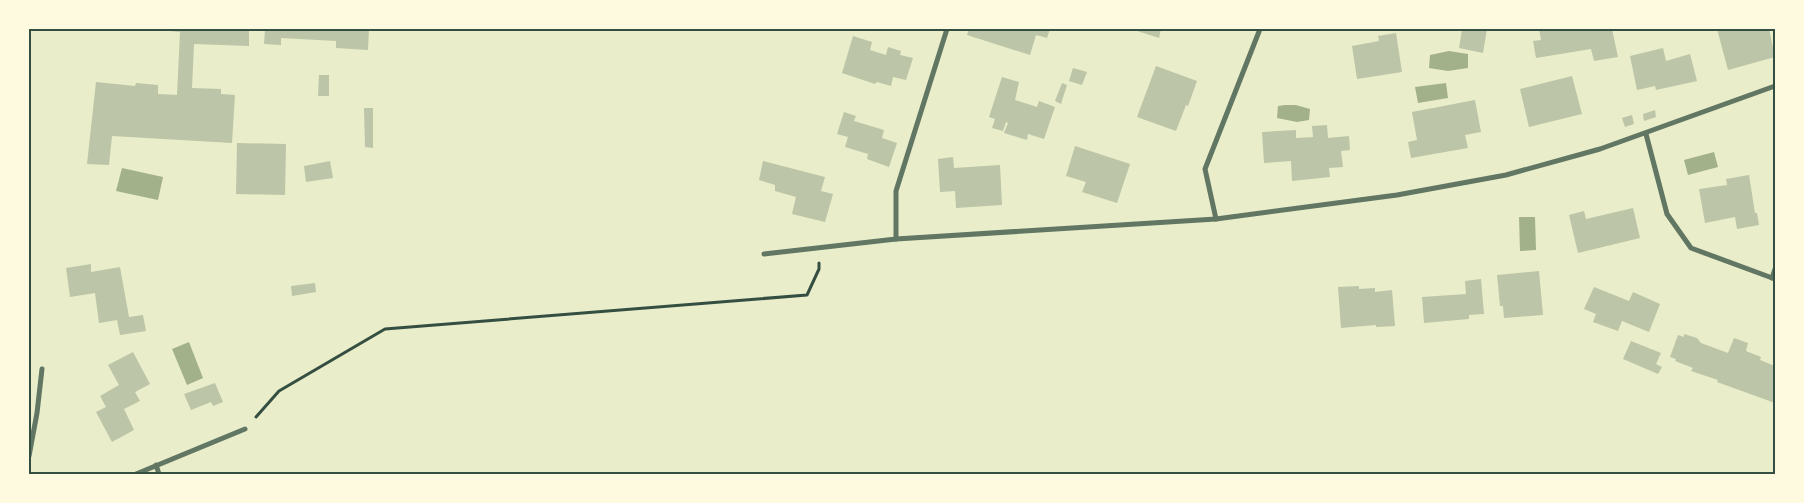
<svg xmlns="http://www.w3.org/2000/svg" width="1804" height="503" font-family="'Libre Baskerville',serif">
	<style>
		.water { fill: #a3b18a }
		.building { fill: #bcc5a7 }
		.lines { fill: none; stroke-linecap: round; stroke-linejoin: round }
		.path { stroke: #344e41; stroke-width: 3 }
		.minor { stroke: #617663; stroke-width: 5 }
		.neatline { fill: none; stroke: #344e41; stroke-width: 2 }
	</style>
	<rect width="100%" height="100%" fill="#e9edc9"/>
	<!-- water -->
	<g class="water">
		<polygon points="1449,51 1468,54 1468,68 1448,71 1429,68 1430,55"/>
		<polygon points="1446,83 1448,98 1418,103 1415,87"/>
		<polygon points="1285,105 1296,105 1310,109 1309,120 1297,122 1277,118 1278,106"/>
		<polygon points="1714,152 1718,167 1688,175 1684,160"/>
		<polygon points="122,168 163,177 158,200 116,191"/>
		<polygon points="1519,217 1535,217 1536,250 1520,251"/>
		<polygon points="189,342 203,378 187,385 172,349"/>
	</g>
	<!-- building -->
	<g class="building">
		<polygon points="157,29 249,29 249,46 194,44 192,88 221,89 221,94 235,95 232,143 112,136 109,165 87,164 96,82 135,86 136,83 158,85 158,94 177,95 180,32 157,30"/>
		<polygon points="265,29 369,29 368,50 336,48 336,41 281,38 281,45 264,44"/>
		<polygon points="969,29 1050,29 1047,38 1036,35 1030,55 967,35"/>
		<polygon points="1131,29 1161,29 1159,38"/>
		<polygon points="1462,29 1487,29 1483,53 1459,48"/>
		<polygon points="1539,29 1612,29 1618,57 1594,61 1591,49 1536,58 1533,41 1541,40"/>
		<polygon points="1717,29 1769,29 1775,57 1728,70"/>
		<polygon points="1396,33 1402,72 1357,79 1352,46 1379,41 1378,36"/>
		<polygon points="853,36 872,42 870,50 886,55 888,47 901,51 900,55 913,58 906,80 893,77 891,86 877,82 875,84 842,73"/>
		<polygon points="1663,48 1666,61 1690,54 1697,81 1656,90 1655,86 1637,90 1630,56"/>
		<polygon points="1156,66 1197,81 1188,106 1186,105 1176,131 1137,117"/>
		<polygon points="1073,68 1087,72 1082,85 1069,81"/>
		<polygon points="319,75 329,75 329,96 318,96"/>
		<polygon points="1572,76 1582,114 1529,127 1520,89"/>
		<polygon points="1002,77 1019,82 1015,100 1037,107 1039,101 1055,107 1044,139 1028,134 1027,140 1004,133 1008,123 1006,122 1003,131 992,128 995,119 989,117"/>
		<polygon points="1062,83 1067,85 1061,104 1055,101"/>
		<polygon points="1475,100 1481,132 1465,135 1468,148 1411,158 1408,142 1417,140 1412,112"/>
		<polygon points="364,108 373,108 373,148 365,147"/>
		<polygon points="1655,110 1656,117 1644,121 1643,114"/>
		<polygon points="844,112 856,116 854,121 884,130 882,138 897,143 889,167 867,159 868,154 845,147 848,137 837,134"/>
		<polygon points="1632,115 1634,124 1625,127 1622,118"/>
		<polygon points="1327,125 1328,138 1349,136 1350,150 1341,151 1343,167 1329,168 1330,177 1292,181 1291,161 1264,163 1262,132 1296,130 1296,138 1313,137 1312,126"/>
		<polygon points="237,143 286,144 285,195 236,194"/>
		<polygon points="1075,146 1130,164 1117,203 1082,192 1086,182 1066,176"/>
		<polygon points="953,157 954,168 1000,165 1002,205 956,208 955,191 940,192 938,159"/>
		<polygon points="330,161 333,178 306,182 304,166"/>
		<polygon points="763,161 825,177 821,191 833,194 825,222 792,214 796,197 775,191 775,185 759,180"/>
		<polygon points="1749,175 1755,213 1757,213 1759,225 1737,229 1735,217 1705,223 1699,189 1727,185 1726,179"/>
		<polygon points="1633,208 1640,238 1578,253 1569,215 1584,211 1586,219"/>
		<polygon points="91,264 91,272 120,267 129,317 143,315 146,331 120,335 117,320 99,323 95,293 70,297 66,268"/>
		<polygon points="1539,271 1543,315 1504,318 1503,306 1500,306 1497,275"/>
		<polygon points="1481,279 1484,314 1469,315 1469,319 1424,323 1422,297 1466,294 1465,281"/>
		<polygon points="315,283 316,292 292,296 291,286"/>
		<polygon points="1359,286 1359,289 1375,288 1375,292 1392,290 1395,326 1376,327 1376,325 1341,328 1338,287"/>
		<polygon points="1594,287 1629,301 1633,292 1660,304 1649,332 1622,321 1618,331 1593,322 1596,314 1584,309"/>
		<polygon points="1684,334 1697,338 1701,343 1728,353 1734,338 1748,343 1746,351 1761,357 1760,360 1775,366 1775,403 1717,382 1718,380 1691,371 1693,368 1675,361 1676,359 1670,357 1678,335 1684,337"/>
		<polygon points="1631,341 1661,353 1656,364 1662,367 1658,374 1623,359"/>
		<polygon points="133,352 150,384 135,392 140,401 124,409 134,430 112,442 96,412 106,407 100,396 119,385 108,365"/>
		<polygon points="215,383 223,402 213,406 211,402 191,410 184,394"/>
	</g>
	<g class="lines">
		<!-- path -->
		<polyline class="path" points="256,417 279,391 385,329 807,295 819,269 819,263"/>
		<!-- minor -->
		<g class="minor">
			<polyline points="1646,134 1667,214 1691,248 1775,279"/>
			<polyline points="1216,219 1205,169 1260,29"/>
			<polyline points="896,239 896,191 947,29"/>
			<polyline points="764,254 896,239 1216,219 1397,195 1506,175 1600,149 1775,86"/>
			<polyline points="1772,278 1775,269"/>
			<polyline points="29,456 37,413 42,369"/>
			<polyline points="156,465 159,474"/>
			<polyline points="136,474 245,429"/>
		</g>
	</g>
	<!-- border -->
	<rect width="1804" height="503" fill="none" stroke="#fefae0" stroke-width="60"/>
	<rect x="30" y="30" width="1744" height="443" class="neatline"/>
</svg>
